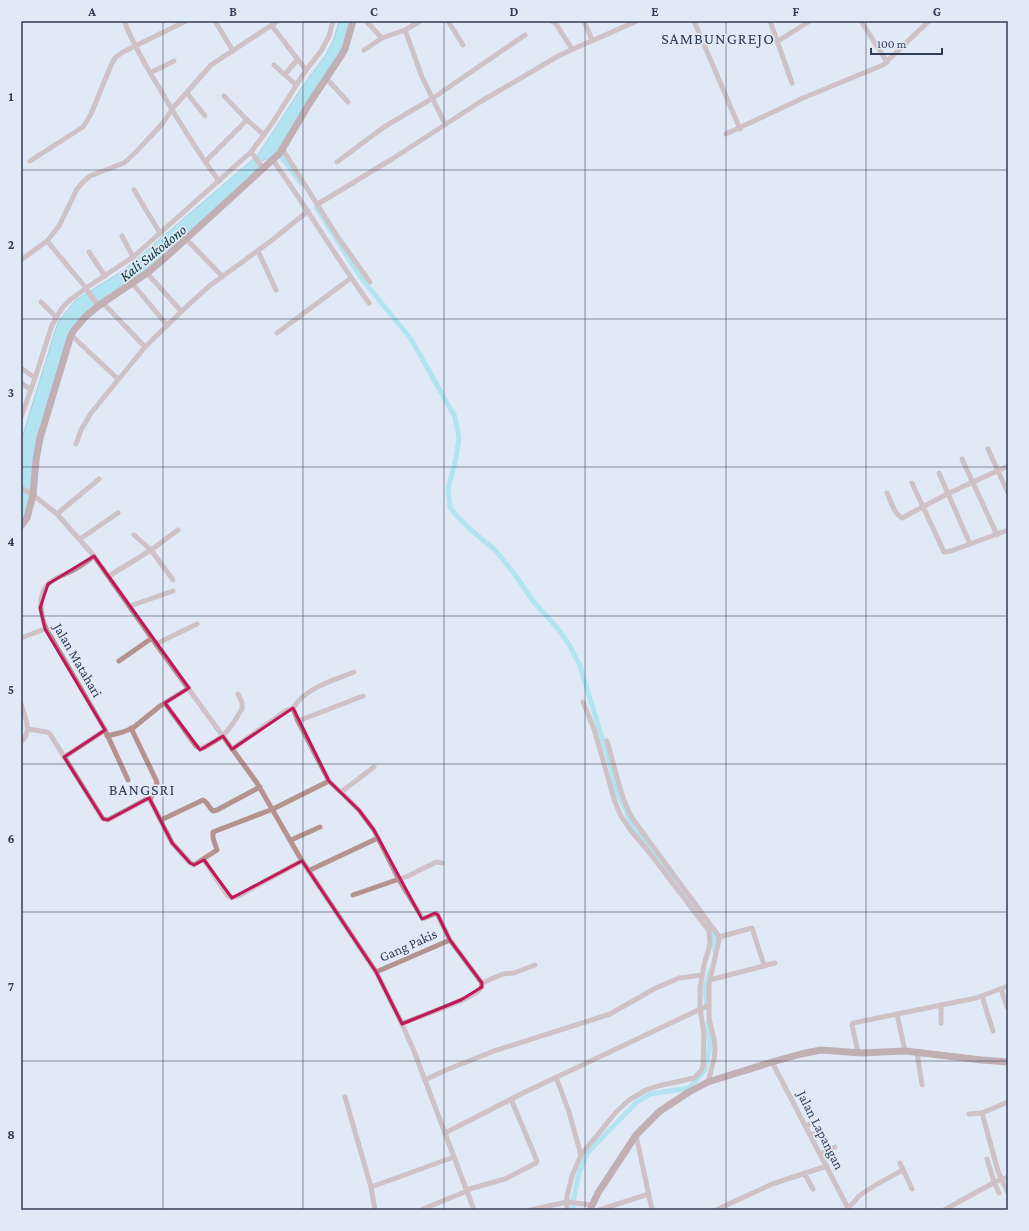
<svg xmlns="http://www.w3.org/2000/svg" width="1029" height="1231" font-family="'Crimson Pro',serif">
	<style>
		.water { fill: #76dee8; stroke: #61aebc }
		.lines { fill: none; stroke-linecap: round; stroke-linejoin: round }
		.canal { stroke: #76dee8; stroke-width: 5 }
		.street { stroke: #b6928f; stroke-width: 5 }
		.secondary { stroke: #9b6865; stroke-width: 7 }
		.marked { fill: none; stroke: #c2185b; stroke-width: 3; stroke-linejoin: round }
		.grid { fill: none; stroke: #303d56; stroke-width: 1; stroke-opacity: 0.55 }
		.labels { text-anchor: middle; stroke-width: 3.5; stroke-linejoin: round; paint-order: stroke }
		.street-label { font-size: 14px; fill: #303d56; stroke: #e2e9f6 }
		.water-label { font-size: 15px; font-style: italic; fill: #003338; stroke: #e2e9f6 }
		.quarter-label { font-size: 16px; letter-spacing: 1px; fill: #303d56; stroke: #e2e9f6 }
		.neatline { fill: none; stroke: #303d56; stroke-width: 1.5 }
		.grid-label { font-size: 13px; text-anchor: middle; font-weight: bold; fill: #303d56 }
	</style>
	<rect width="100%" height="100%" fill="#e2e9f6"/>
	<!-- water -->
	<path class="water" d="M339,21H350L341,54L273,157C265,159 260,161 257,169L234,192L153,267L68,334L36,444L33,488L26,514L21,520L22,438L58,322L76,300L124,270L258,155L302,87L326,55L334,39Z"/>
	<g class="lines">
		<!-- canal -->
		<g class="canal">
			<polyline points="277,151 301,183"/>
			<polyline points="316,207 361,278 411,339 455,417 459,438 456,458 448,489 450,507 455,514 472,531 495,550 516,576 533,601 559,630 570,646 580,666 611,767 617,794 626,810 632,827 658,858 703,918"/>
			<polyline points="709,926 714,936 715,952"/>
			<polyline points="707,1008 705,988 710,971"/>
			<polyline points="573,1210 573,1202 579,1173 588,1152 637,1102 650,1094 689,1088 705,1070 710,1045 708,1022"/>
		</g>
		<!-- street -->
		<g class="street">
			<path d="M124,21C135,48 149,71 164,96C181,125 199,154 219,181"/>
			<polyline points="215,21 233,51"/>
			<polyline points="366,21 382,38"/>
			<polyline points="448,21 463,45"/>
			<polyline points="551,21 554,22 556,24 572,49"/>
			<polyline points="584,21 592,40"/>
			<polyline points="694,21 740,129"/>
			<polyline points="770,21 792,83"/>
			<polyline points="861,21 887,62"/>
			<polyline points="272,26 306,70"/>
			<polyline points="405,30 422,77 445,124"/>
			<polyline points="778,41 810,21"/>
			<polyline points="364,50 382,38 405,30 420,21"/>
			<polyline points="274,65 296,85"/>
			<polyline points="150,73 174,61"/>
			<polyline points="285,74 298,59"/>
			<polyline points="326,78 348,102"/>
			<polyline points="187,93 205,116"/>
			<polyline points="224,96 247,120 264,135"/>
			<polyline points="726,134 803,98 883,65 929,21"/>
			<polyline points="283,150 337,236 370,282"/>
			<polyline points="251,152 263,168"/>
			<path d="M272,159C306,206 335,256 369,303"/>
			<polyline points="30,161 83,127 91,114 112,63 116,57 123,52 186,21"/>
			<polyline points="205,162 247,120"/>
			<polyline points="337,162 384,127 433,98 525,35"/>
			<polyline points="134,190 160,233"/>
			<polyline points="318,204 392,159 480,102 560,55 637,21"/>
			<polyline points="122,236 133,257"/>
			<polyline points="186,239 222,276"/>
			<polyline points="47,241 86,288 98,306"/>
			<polyline points="258,251 276,290"/>
			<polyline points="89,252 105,276"/>
			<polyline points="21,260 47,241 59,226 77,189 84,181 90,176 124,163 136,152 163,123 172,109 211,65 278,21"/>
			<polyline points="147,273 181,311"/>
			<polyline points="132,283 167,325"/>
			<polyline points="41,302 56,317"/>
			<polyline points="103,303 145,347"/>
			<polyline points="277,333 351,278"/>
			<polyline points="71,335 118,379"/>
			<polyline points="21,368 35,378"/>
			<polyline points="21,383 31,390"/>
			<polyline points="21,417 35,378 52,325 62,308 70,300 86,288 133,257 251,152 271,125 306,70 321,51 329,36 333,21"/>
			<polyline points="76,444 81,430 91,413 145,347 185,308 208,287 271,241 308,211"/>
			<polyline points="988,449 1008,493"/>
			<polyline points="962,459 997,535"/>
			<polyline points="939,473 970,544"/>
			<polyline points="912,483 944,552 951,551 1008,530"/>
			<polyline points="21,488 33,495 57,514 94,556 153,640 257,783 302,861 376,972 402,1024 414,1051 474,1210"/>
			<path d="M887,493C891,501 894,514 902,518L947,494L1008,466"/>
			<polyline points="57,514 99,479"/>
			<polyline points="134,535 151,550 173,580"/>
			<polyline points="80,539 118,513"/>
			<path d="M94,556C89,560 83,565 77,568C68,574 57,576 49,583C35,596 41,623 51,637L105,730L128,780"/>
			<polyline points="109,576 151,550 178,530"/>
			<polyline points="130,606 173,591"/>
			<polyline points="21,638 45,629"/>
			<polyline points="156,644 197,624"/>
			<polyline points="119,661 152,638"/>
			<polyline points="165,703 196,746 200,748 203,748 223,736 232,725 242,709 242,703 238,694"/>
			<path d="M21,704C25,717 33,732 21,742"/>
			<path d="M293,708C307,687 332,681 354,672"/>
			<polyline points="298,721 363,696"/>
			<polyline points="131,728 156,780 157,783 150,800"/>
			<polyline points="28,729 47,732 50,734 103,819 108,820 147,799 150,800 172,843 190,863 194,865 217,850 213,838 213,832 273,809 329,781"/>
			<polyline points="107,736 123,732 133,728 160,706 189,688"/>
			<path d="M607,741C615,766 619,794 632,818L718,935L719,940L709,984V1018L714,1039L715,1049L714,1059L708,1082"/>
			<polyline points="232,749 287,710 293,708 298,721 329,781 345,796 359,810 374,830 399,880 422,917 424,918 437,913 450,940 482,983"/>
			<polyline points="64,757 105,730"/>
			<polyline points="341,792 374,767"/>
			<path d="M161,820L203,800C208,802 209,808 213,811L217,810L260,787"/>
			<polyline points="291,840 320,827"/>
			<polyline points="204,860 227,895 232,898 238,896 302,861"/>
			<polyline points="308,871 378,838"/>
			<polyline points="353,895 408,876 436,862 442,863"/>
			<polyline points="719,937 752,928 764,965"/>
			<polyline points="376,972 450,940"/>
			<polyline points="710,980 775,963"/>
			<polyline points="1001,989 1007,1007"/>
			<polyline points="982,996 993,1031"/>
			<polyline points="941,1005 941,1023"/>
			<polyline points="897,1014 905,1051"/>
			<path d="M402,1024C417,1017 473,999 480,989C482,987 482,986 482,983L503,974L514,973L535,965"/>
			<polyline points="858,1052 852,1025 853,1023 976,998 1008,986"/>
			<polyline points="917,1052 922,1085"/>
			<polyline points="772,1062 849,1210"/>
			<polyline points="556,1077 569,1112 581,1155"/>
			<polyline points="425,1080 446,1070 494,1051 610,1014 654,989 679,978 702,975"/>
			<polyline points="345,1097 371,1187 375,1210"/>
			<polyline points="982,1113 998,1171 1008,1193"/>
			<polyline points="969,1114 982,1113 1008,1102"/>
			<polyline points="806,1126 812,1123"/>
			<polyline points="445,1133 523,1093 709,1005"/>
			<polyline points="636,1135 652,1210"/>
			<polyline points="811,1135 818,1132"/>
			<polyline points="820,1154 835,1147"/>
			<polyline points="987,1159 994,1182 999,1193"/>
			<polyline points="900,1163 912,1189"/>
			<polyline points="804,1173 813,1189"/>
			<polyline points="371,1187 454,1157"/>
			<polyline points="466,1190 505,1179 536,1163 537,1161 511,1099"/>
			<path d="M848,1207C853,1205 855,1200 859,1196C872,1186 888,1178 903,1170"/>
			<polyline points="423,1209 467,1191"/>
			<polyline points="530,1210 567,1202 592,1205"/>
			<polyline points="567,1210 567,1196 572,1176 581,1155 616,1112 629,1100 646,1090 658,1086 694,1078 701,1071 703,1066 704,1034 700,1008 700,988 704,965 710,944 709,931 649,852 631,831 621,816 615,802 594,729 583,702"/>
			<polyline points="599,1210 649,1194"/>
			<polyline points="716,1210 772,1184 827,1166"/>
			<polyline points="944,1210 995,1182 1008,1177"/>
		</g>
		<!-- secondary -->
		<g class="secondary">
			<polyline points="21,526 27,518 33,495 36,460 40,438 71,335 74,330 86,316 98,306 147,273 165,258 280,153 309,104 341,56 345,49 353,21"/>
			<polyline points="590,1210 598,1193 636,1135 660,1111 689,1092 708,1082 772,1062 801,1054 821,1050 861,1053 905,1051 982,1060 1008,1062"/>
		</g>
	</g>
	<!-- marked area -->
	<path d="M0 0H1029V1231H0ZM94,556L189,688L165,703L200,750L223,736L232,749L293,708L329,781L359,810L374,830L422,919L435,913L438,915L450,940L482,983V987L461,1000L402,1024L376,972L302,861L232,898L204,860L194,865L190,863L172,843L149,798L108,820L103,819L64,757L105,730L45,629L40,608L48,584Z" fill="#e2e9f6" fill-opacity=".55" fill-rule="evenodd"/>
	<path class="marked" d="M94,556L189,688L165,703L200,750L223,736L232,749L293,708L329,781L359,810L374,830L422,919L435,913L438,915L450,940L482,983V987L461,1000L402,1024L376,972L302,861L232,898L204,860L194,865L190,863L172,843L149,798L108,820L103,819L64,757L105,730L45,629L40,608L48,584Z"/>
	<!-- grid -->
	<path class="grid" d="M163,21V1210M303,21V1210M444,21V1210M585,21V1210M726,21V1210M866,21V1210M21,170H1008M21,319H1008M21,467H1008M21,616H1008M21,764H1008M21,912H1008M21,1061H1008"/>
	<g class="labels">
		<!-- street labels -->
		<g class="street-label">
			<text transform="translate(78 660) rotate(60)" y="5">Jalan Matahari</text>
			<text transform="translate(408 945) rotate(-24)" y="5">Gang Pakis</text>
			<text transform="translate(821 1130) rotate(63)" y="5">Jalan Lapangan</text>
		</g>
		<!-- water labels -->
		<g class="water-label">
			<text transform="translate(153 253) rotate(-39)" y="5">Kali Sukodono</text>
		</g>
		<!-- quarter labels -->
		<g class="quarter-label">
			<text x="718" y="44">SAMBUNGREJO</text>
			<text x="142" y="795">BANGSRI</text>
		</g>
	</g>
	<!-- border -->
	<rect width="1029" height="1231" fill="none" stroke="#e2e9f6" stroke-width="44"/>
	<!-- scale -->
	<path d="M871 48v6h71v-6" fill="none" stroke="#303d56" stroke-width="2"/>
	<text x="877" y="48" font-size="12" fill="#303d56" stroke="#e2e9f6" stroke-width="3" paint-order="stroke">100 m</text>
	<rect x="22" y="22" width="985" height="1187" class="neatline"/>
	<g class="grid-label">
		<text x="92" y="16">A</text>
		<text x="233" y="16">B</text>
		<text x="374" y="16">C</text>
		<text x="514" y="16">D</text>
		<text x="655" y="16">E</text>
		<text x="796" y="16">F</text>
		<text x="937" y="16">G</text>
		<text x="11" y="101">1</text>
		<text x="11" y="249">2</text>
		<text x="11" y="397">3</text>
		<text x="11" y="546">4</text>
		<text x="11" y="694">5</text>
		<text x="11" y="843">6</text>
		<text x="11" y="991">7</text>
		<text x="11" y="1139">8</text>
	</g>
</svg>
